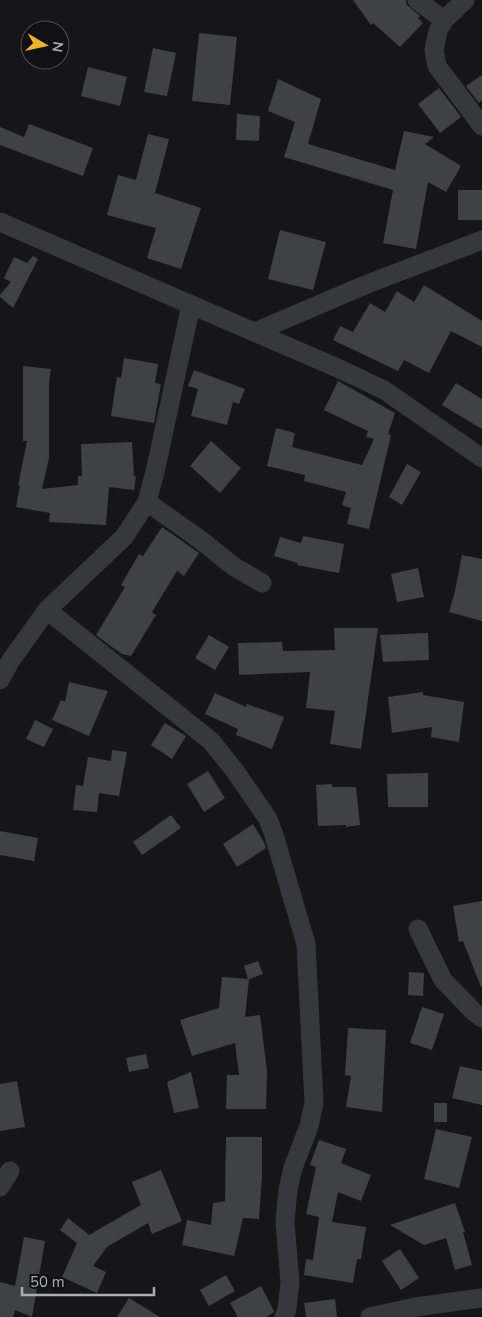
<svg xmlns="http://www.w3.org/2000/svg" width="482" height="1317" font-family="'Nunito Sans',sans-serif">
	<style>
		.building { fill: #404145 }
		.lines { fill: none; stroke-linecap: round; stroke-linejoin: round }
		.minor { stroke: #37383d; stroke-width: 19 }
	</style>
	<rect width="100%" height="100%" fill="#161618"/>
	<!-- building -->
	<g class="building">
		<polygon points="353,0 406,0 407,5 420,16 418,18 423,23 400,47 373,23 371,25"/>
		<polygon points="199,33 237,37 230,105 192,101"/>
		<polygon points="153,48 176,53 167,96 144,92"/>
		<polygon points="88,67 127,77 120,106 81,96"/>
		<polygon points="482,75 482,100 479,103 466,86"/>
		<polygon points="278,79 321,99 308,144 395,170 404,131 434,137 425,144 461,166 446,192 428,182 416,249 383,243 393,190 284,157 295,122 268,111"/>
		<polygon points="439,88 461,117 440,133 418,104"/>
		<polygon points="237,114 260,116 259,141 236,140"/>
		<polygon points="29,124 93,148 83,176 0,145 0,127 24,137"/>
		<polygon points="148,134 169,139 155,193 201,208 181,269 147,258 156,228 107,215 118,175 136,180"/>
		<rect x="458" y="190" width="24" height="30"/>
		<polygon points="280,230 326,242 313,290 268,279"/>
		<polygon points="33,256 38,259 13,308 0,297 0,295 11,282 4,278 14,257 27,263"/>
		<polygon points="424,285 482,321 482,347 451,331 429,373 404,360 398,371 333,340 340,326 353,332 370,303 385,312 397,291 414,302"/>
		<polygon points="124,358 158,364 155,383 161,384 154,423 111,416 117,377 121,378"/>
		<polygon points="23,366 51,369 49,382 49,458 42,489 78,485 78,476 82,476 81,444 132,442 134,476 136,477 134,490 109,487 106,525 49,522 50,513 16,507 20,485 18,486 27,441 23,441"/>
		<polygon points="194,370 245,389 239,404 233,402 227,425 191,416 198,389 188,386"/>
		<polygon points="338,381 395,413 388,434 391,435 369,529 347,524 351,508 342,505 346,492 304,481 305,475 267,466 276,428 295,433 292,447 362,465 374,439 366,437 368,431 324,410"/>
		<polygon points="456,383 482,399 482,429 442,405"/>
		<polygon points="211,441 241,468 220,493 190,466"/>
		<polygon points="407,464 421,472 402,505 389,497"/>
		<polygon points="162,527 199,553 184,576 177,571 152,612 156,615 131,656 122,654 112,647 96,635 125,587 121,585 139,554 143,556"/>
		<polygon points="303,536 344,544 339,573 297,565 298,563 274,556 280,537 301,543"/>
		<polygon points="462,555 482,559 482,621 449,612 455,591"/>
		<polygon points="418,568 424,597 397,602 391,574"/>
		<polygon points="334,628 378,628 361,749 330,744 335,711 306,708 310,672 239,675 238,643 282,642 283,651 335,650"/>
		<polygon points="428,633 429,660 383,662 380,635"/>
		<polygon points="209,635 229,647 215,670 195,658"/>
		<polygon points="69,682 108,691 89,736 52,720 61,700 65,702"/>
		<polygon points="423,692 423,695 464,702 459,742 431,737 432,727 392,733 388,697"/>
		<polygon points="215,693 246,707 247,704 284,717 272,749 236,735 238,729 205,714"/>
		<polygon points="35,720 53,729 44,747 26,739"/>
		<polygon points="165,723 186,736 172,759 151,745"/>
		<polygon points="112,750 127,752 119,796 99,793 97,812 73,810 76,785 83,786 88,757 111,761"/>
		<polygon points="208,771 225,798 204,812 187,784"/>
		<polygon points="428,773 428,807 388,807 387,774"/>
		<polygon points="332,784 332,787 356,787 360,825 346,827 346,825 318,826 316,785"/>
		<polygon points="171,815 181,828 142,855 133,842"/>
		<polygon points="253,824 264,842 266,848 237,867 223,844"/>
		<polygon points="0,831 38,838 34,861 0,855"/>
		<polygon points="482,901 482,986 481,987 463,941 459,942 453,906"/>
		<polygon points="258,961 263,974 249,979 245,1017 260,1015 267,1071 266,1109 226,1109 227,1075 239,1075 235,1043 192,1056 180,1020 219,1008 222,977 248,979 244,966"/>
		<polygon points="409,972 424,973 423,996 408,995"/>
		<polygon points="422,1007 444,1014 432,1050 410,1043"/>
		<polygon points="348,1028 386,1030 382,1112 346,1107 351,1076 345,1075"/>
		<polygon points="146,1054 149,1068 129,1072 126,1058"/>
		<polygon points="460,1066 482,1071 482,1105 452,1098"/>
		<polygon points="191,1072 199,1108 174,1113 167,1082"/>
		<polygon points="17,1081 25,1127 0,1131 0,1084"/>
		<rect x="434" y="1103" width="13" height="19"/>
		<polygon points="436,1129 472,1137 459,1188 424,1179"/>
		<polygon points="226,1137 262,1137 262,1177 259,1219 243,1218 234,1256 182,1245 187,1220 211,1225 213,1203 225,1201"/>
		<polygon points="319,1140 346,1149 341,1163 371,1175 361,1201 338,1192 332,1222 366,1227 361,1259 357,1259 353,1283 304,1275 306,1259 313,1260 319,1217 306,1214 316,1167 310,1165"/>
		<polygon points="161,1170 182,1221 152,1234 148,1223 107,1247 93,1266 106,1272 97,1293 62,1277 77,1243 60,1230 68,1218 89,1235 141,1205 132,1182"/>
		<polygon points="455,1203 465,1232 463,1232 472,1265 455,1270 446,1238 424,1245 390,1225"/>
		<polygon points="24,1237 45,1241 32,1317 15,1310 13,1317 0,1317 0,1282 15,1286"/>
		<polygon points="400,1249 419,1278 401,1290 382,1261"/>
		<polygon points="226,1275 235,1291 209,1306 200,1290"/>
		<polygon points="261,1286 274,1311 273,1313 266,1317 238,1317 230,1303"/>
		<polygon points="129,1298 160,1317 117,1317"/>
		<polygon points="335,1299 337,1317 306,1317 304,1303"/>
	</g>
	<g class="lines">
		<!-- minor -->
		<g class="minor">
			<polyline points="417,0 444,20"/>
			<polyline points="465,0 444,20 438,31 434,50 437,66 482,126"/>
			<polyline points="0,222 342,370 384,390 482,458"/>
			<polyline points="255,332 365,285 482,240"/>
			<polyline points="147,502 202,541 233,566 262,583"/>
			<polyline points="47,610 211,741 235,771 268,819 274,835 306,944 314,1103 309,1126 293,1168 288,1189 285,1222 290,1283 287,1309 284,1317"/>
			<polyline points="0,680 11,660 47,610 124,537 147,502 155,472 191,305"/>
			<polyline points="418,929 443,980 474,1012 482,1018"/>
			<polyline points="0,1187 10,1171"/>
			<polyline points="370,1317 415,1307 482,1298"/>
		</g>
	</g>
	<!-- north arrow -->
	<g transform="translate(45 45) rotate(99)"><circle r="24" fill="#111113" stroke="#4d4f55"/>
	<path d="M0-4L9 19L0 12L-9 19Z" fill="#f2b134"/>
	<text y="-8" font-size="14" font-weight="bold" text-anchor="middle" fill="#a8adb8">N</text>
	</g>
	<!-- scale -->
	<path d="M22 1287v8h132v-8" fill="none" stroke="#a8adb8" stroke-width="2.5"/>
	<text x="30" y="1287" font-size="15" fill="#a8adb8" stroke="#111113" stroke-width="4" paint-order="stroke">50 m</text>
</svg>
